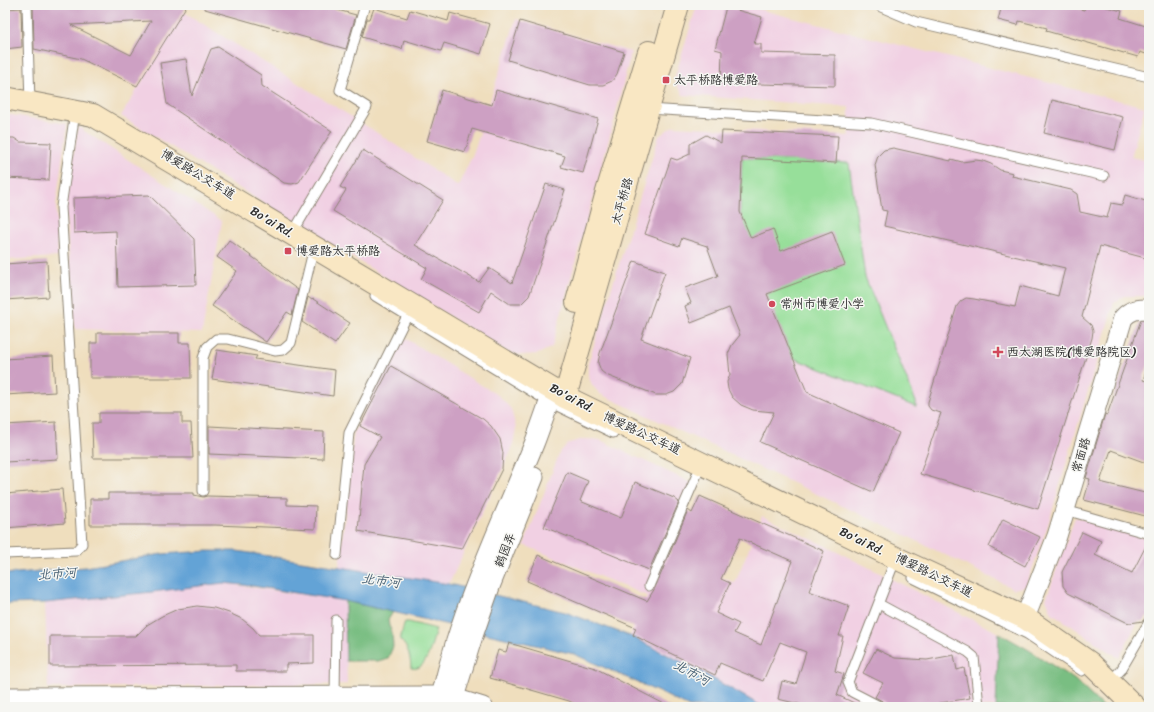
<svg xmlns="http://www.w3.org/2000/svg" width="1154" height="712" font-family="Sriracha,'LXGW WenKai TC',sans-serif">
	<style>
		.built { fill: #f1d0e3 }
		.green { fill: #97df9a; stroke: #618562 }
		.forest { fill: #79be82; stroke: #527456 }
		.water { fill: #63a3d6; stroke: #476780 }
		.building { fill: #cda0c3; fill-rule: evenodd }
		.lines { fill: none; stroke-linecap: round; stroke-linejoin: round }
		.service-casing { stroke: #8d8474; stroke-width: 11 }
		.minor-casing { stroke: #8d8474; stroke-width: 21 }
		.secondary-casing { stroke: #8d8474; stroke-width: 24 }
		.service { stroke: #fff; stroke-width: 9 }
		.minor { stroke: #fff; stroke-width: 19 }
		.secondary { stroke: #f9e7c3; stroke-width: 22 }
		.poi-dot { fill: #d1495b; stroke: #f6f6f2; stroke-width: 1.5 }
		.labels { text-anchor: middle; stroke-width: 3; stroke-linejoin: round; paint-order: stroke }
		.poi-label { font-size: 12px; fill: #2b2b2b; stroke: #f6f6f2; text-anchor: start }
		.street-label { font-size: 12px; fill: #2b2b2b; stroke: #f6f6f2 }
		.water-label { font-size: 13px; font-style: italic; fill: #415b6f; stroke: #f6f6f2 }
	</style>
	<rect width="100%" height="100%" fill="#f6f6f2"/>
	<filter id="ink" filterUnits="userSpaceOnUse"><feTurbulence type="fractalNoise" baseFrequency=".025" numOctaves="2"/><feDisplacementMap in="SourceGraphic" scale="8" xChannelSelector="R" yChannelSelector="G"/><feConvolveMatrix kernelMatrix="1 2 1 2 8 2 1 2 1" color-interpolation-filters="sRGB"/></filter>
	<filter id="wash" filterUnits="userSpaceOnUse"><feTurbulence type="fractalNoise" baseFrequency=".012" numOctaves="4" result="noise"/><feDisplacementMap in="SourceGraphic" scale="16" xChannelSelector="R" yChannelSelector="G"/><feGaussianBlur stdDeviation="0.9" result="paint"/><feColorMatrix in="noise" values="0 0 0 0 0 0 0 0 0 0 0 0 0 0 0 0 0 1.4 0 .05"/><feComposite in="paint" operator="in"/></filter>
	<g filter="url(#wash)">
		<rect width="100%" height="100%" fill="#efdebd"/>
		<!-- built -->
		<g class="built">
			<polygon points="697,5 754,5 754,8 852,33 1145,107 1131,157 1149,161 1149,296 1125,296 1114,303 1048,525 1026,586 1014,589 903,534 600,394 592,385 588,375 588,364 659,136 673,126 849,136 849,107 683,95 674,80"/>
			<polygon points="184,12 371,129 458,186 474,152 516,19 631,52 614,121 552,347 538,354 521,355 508,352 121,116"/>
			<polygon points="5,114 67,124 56,205 58,257 5,260"/>
			<polygon points="78,127 222,221 202,333 75,329 65,209"/>
			<polygon points="400,335 499,396 511,409 516,428 512,449 449,584 339,568 354,432"/>
			<polygon points="584,439 600,440 694,484 667,553 735,583 762,516 828,547 999,633 996,707 763,707 698,670 630,636 647,596 524,545 560,452 569,443"/>
			<polygon points="1075,517 1149,539 1149,600 1119,658 1052,613 1046,599"/>
			<polygon points="223,583 345,601 347,684 48,688 45,603 152,592"/>
		</g>
		<!-- green -->
		<g class="green">
			<polygon points="742,158 849,163 865,277 916,402 916,407 793,358 766,294 771,292 740,212"/>
			<path d="M405,622H409L436,629C433,639 428,666 417,668C415,669 413,668 411,668C410,656 409,648 400,640L404,624Z"/>
		</g>
		<!-- forest -->
		<g class="forest">
			<polygon points="345,601 393,612 388,620 389,626 392,632 393,647 388,658 378,661 346,661"/>
			<polygon points="999,633 1029,650 1075,680 1103,707 996,707"/>
		</g>
		<!-- water -->
		<polygon class="water" points="208,551 237,551 449,584 565,612 630,636 698,670 763,707 689,707 663,694 574,654 345,601 253,586 223,583 152,592 45,603 5,604 5,574 86,567 162,554"/>
		<g id="blocks">
			<!-- building -->
			<g class="building">
				<path d="M33,5H187L137,86L81,59L34,49ZM151,21L131,55L71,25Z"/>
				<polygon points="205,5 319,5 356,15 346,49 205,9"/>
				<polygon points="1002,5 1066,5 1084,10 1086,5 1099,5 1122,11 1120,18 1149,27 1149,55 1140,52 1138,57 1046,31 1047,28 1019,21 1018,25 998,20"/>
				<polygon points="726,7 762,17 754,44 761,44 761,53 835,55 835,86 721,83 722,51 715,49"/>
				<polygon points="21,8 22,47 5,49 5,9"/>
				<polygon points="374,8 407,18 410,10 448,21 450,13 490,24 481,54 444,43 441,51 404,40 402,49 362,37 367,19 370,19"/>
				<polygon points="520,21 624,52 617,74 612,81 603,85 590,85 508,60"/>
				<polygon points="218,47 261,75 262,86 332,131 299,182 292,184 284,183 167,104 160,63 186,59 192,96 211,49"/>
				<polygon points="442,90 492,105 496,90 598,119 583,173 561,167 565,156 472,129 465,152 427,141"/>
				<polygon points="1052,100 1123,117 1115,150 1044,133"/>
				<polygon points="722,131 838,136 836,163 742,158 740,212 751,238 773,229 781,251 832,231 845,265 767,294 807,392 899,433 873,492 760,442 774,412 753,410 741,405 732,397 728,389 727,382 730,375 728,354 732,345 740,335 729,308 691,323 685,306 691,303 685,288 718,276 707,246 682,238 679,246 645,234 671,158 677,160 690,154 690,144 706,135 721,143"/>
				<polygon points="5,138 14,138 20,142 51,143 49,180 5,178"/>
				<polygon points="893,148 951,161 951,159 962,162 976,160 983,161 991,164 1000,170 1013,173 1012,176 1071,190 1077,194 1080,212 1107,218 1111,203 1122,205 1125,195 1149,202 1149,259 1100,246 1082,317 1091,325 1093,331 1092,338 1038,509 920,474 941,413 931,410 928,406 928,402 957,306 961,301 966,298 974,299 1015,307 1020,286 1058,296 1065,268 884,226 887,211 882,210 875,165 878,156 884,150"/>
				<polygon points="363,150 443,200 415,245 479,282 489,268 512,283 546,184 565,190 529,296 521,304 510,304 491,291 479,312 421,279 427,268 333,211 346,190 340,187"/>
				<polygon points="149,195 194,239 196,285 118,287 116,231 74,233 73,198"/>
				<polygon points="229,240 298,290 292,315 287,312 266,342 212,306 237,271 217,257"/>
				<polygon points="47,261 49,297 5,300 5,264"/>
				<polygon points="634,261 665,272 641,339 690,358 682,384 674,392 666,395 656,395 606,375 601,371 598,363 600,353"/>
				<polygon points="308,297 312,300 313,299 350,323 335,344 302,322"/>
				<polygon points="1141,320 1149,320 1149,363 1143,380 1149,382 1149,464 1111,450 1100,482 1149,494 1149,517 1084,500 1090,479 1086,478 1105,414 1107,415"/>
				<polygon points="97,333 179,333 179,343 190,343 191,378 90,378 90,343 97,343"/>
				<polygon points="217,350 257,356 255,359 335,370 333,396 212,379"/>
				<polygon points="53,356 55,392 5,395 5,359"/>
				<polygon points="391,366 483,419 491,426 500,439 503,453 502,469 462,549 358,531 364,464 380,437 360,426"/>
				<polygon points="99,413 182,413 182,423 191,423 193,458 93,458 92,423 99,423"/>
				<polygon points="56,422 58,459 5,462 5,425"/>
				<polygon points="209,426 324,432 323,459 209,454"/>
				<polygon points="567,472 588,481 580,501 621,518 635,482 674,498 679,502 649,570 544,527"/>
				<polygon points="62,489 65,523 5,528 5,494"/>
				<polygon points="108,493 194,493 194,495 203,497 207,496 287,498 287,505 316,506 315,529 215,525 90,525 90,499 108,499"/>
				<path d="M700,496L824,551L809,591L849,606L839,636H843L835,671L844,674L837,695L863,707H811L778,699L782,681L796,684L806,652L780,642L763,681L720,663L715,675L633,635L636,628L527,581L538,555L647,601L655,588L688,510L692,513ZM740,538L792,561L761,645L734,633L739,624L716,613L730,583L721,579Z"/>
				<polygon points="1003,519 1040,537 1025,566 989,547"/>
				<polygon points="1082,532 1101,541 1095,555 1132,573 1149,540 1149,616 1146,617 1143,621 1130,623 1126,622 1068,593 1063,586 1062,572"/>
				<polygon points="197,606 214,608 229,613 242,619 253,628 259,635 314,635 314,663 286,664 286,671 236,671 236,665 50,666 50,636 136,636 147,625 162,616 178,609"/>
				<polygon points="509,643 595,668 670,707 581,707 569,701 490,678 498,650 506,652"/>
				<polygon points="876,649 895,658 927,660 954,655 957,670 964,668 970,698 917,707 887,707 884,702 875,697 883,683 863,673"/>
			</g>
		</g>
	</g>
	<g filter="url(#ink)">
		<use href="#blocks" fill-opacity="0" stroke="#8d8474" stroke-width="1"/>
		<g class="lines">
			<!-- service casing -->
			<g class="service-casing">
				<g id="service">
					<polyline points="27,5 30,103"/>
					<polyline points="880,5 881,7 916,22 1149,77"/>
					<polyline points="648,109 871,123 1104,176"/>
					<polyline points="292,234 367,107 340,90 365,5"/>
					<polyline points="375,296 549,402 613,433"/>
					<polyline points="203,491 203,358 207,347 216,339 228,339 275,351 283,350 291,343 314,247"/>
					<polyline points="1065,510 1149,534"/>
					<polyline points="5,554 76,551 82,544 61,207 75,112"/>
					<polyline points="337,555 349,433 410,310"/>
					<polyline points="913,578 1027,634 1082,671"/>
					<polyline points="649,586 702,463"/>
					<polyline points="879,604 968,652 974,657 979,706 978,707"/>
					<polyline points="1109,682 1121,670 1149,622"/>
					<polyline points="335,697 336,620"/>
					<polyline points="881,707 852,692 848,682 896,558"/>
				</g>
			</g>
			<!-- minor casing -->
			<g class="minor-casing">
				<g id="minor">
					<path d="M1025,618L1057,536L1123,318C1131,309 1138,309 1149,309"/>
					<polyline points="5,697 441,696 454,698 483,707"/>
					<path d="M439,707C457,615 499,530 534,444C541,426 547,407 554,389"/>
					<polyline points="451,707 473,636 491,584 534,477"/>
				</g>
			</g>
			<!-- secondary casing -->
			<g class="secondary-casing">
				<g id="secondary">
					<polyline points="5,98 93,115 565,397 896,558 1025,618 1090,663 1135,707"/>
					<polyline points="577,302 607,192 649,52"/>
					<polyline points="565,397 678,5"/>
				</g>
			</g>
			<!-- service -->
			<use href="#service" class="service"/>
			<!-- minor -->
			<use href="#minor" class="minor"/>
			<!-- secondary -->
			<use href="#secondary" class="secondary"/>
		</g>
	</g>
	<!-- markers -->
	<g class="poi-dot">
		<rect x="662" y="76" width="8" height="8" rx="2"/>
		<rect x="284" y="247" width="8" height="8" rx="2"/>
		<circle cx="772" cy="304" r="4"/>
		<path d="M996 346h4v4h4v4h-4v4h-4v-4h-4v-4h4z"/>
	</g>
	<g class="labels">
		<!-- poi labels -->
		<g class="poi-label">
			<text x="674" y="84">太平桥路博爱路</text>
			<text x="296" y="255">博爱路太平桥路</text>
			<text x="780" y="308">常州市博爱小学</text>
			<text x="1007" y="356">西太湖医院(博爱路院区)</text>
		</g>
		<!-- street labels -->
		<g class="street-label">
			<text transform="translate(198 174) rotate(31)" y="4">博爱路公交车道</text>
			<text transform="translate(622 201) rotate(-74)" y="4">太平桥路</text>
			<text transform="translate(272 222) rotate(31)" y="4">Bo'ai Rd.</text>
			<text transform="translate(572 398) rotate(28)" y="4">Bo'ai Rd.</text>
			<text transform="translate(642 433) rotate(25)" y="4">博爱路公交车道</text>
			<text transform="translate(1081 455) rotate(-73)" y="4">常面路</text>
			<text transform="translate(862 541) rotate(26)" y="4">Bo'ai Rd.</text>
			<text transform="translate(505 550) rotate(-68)" y="4">鹤园弄</text>
			<text transform="translate(934 575) rotate(26)" y="4">博爱路公交车道</text>
		</g>
		<!-- water labels -->
		<g class="water-label">
			<text transform="translate(57 573) rotate(-4)" y="5">北市河</text>
			<text transform="translate(381 580) rotate(8)" y="5">北市河</text>
			<text transform="translate(692 672) rotate(29)" y="5">北市河</text>
		</g>
	</g>
	<!-- margin -->
	<rect width="1154" height="712" fill="none" stroke="#f6f6f2" stroke-width="20"/>
</svg>
